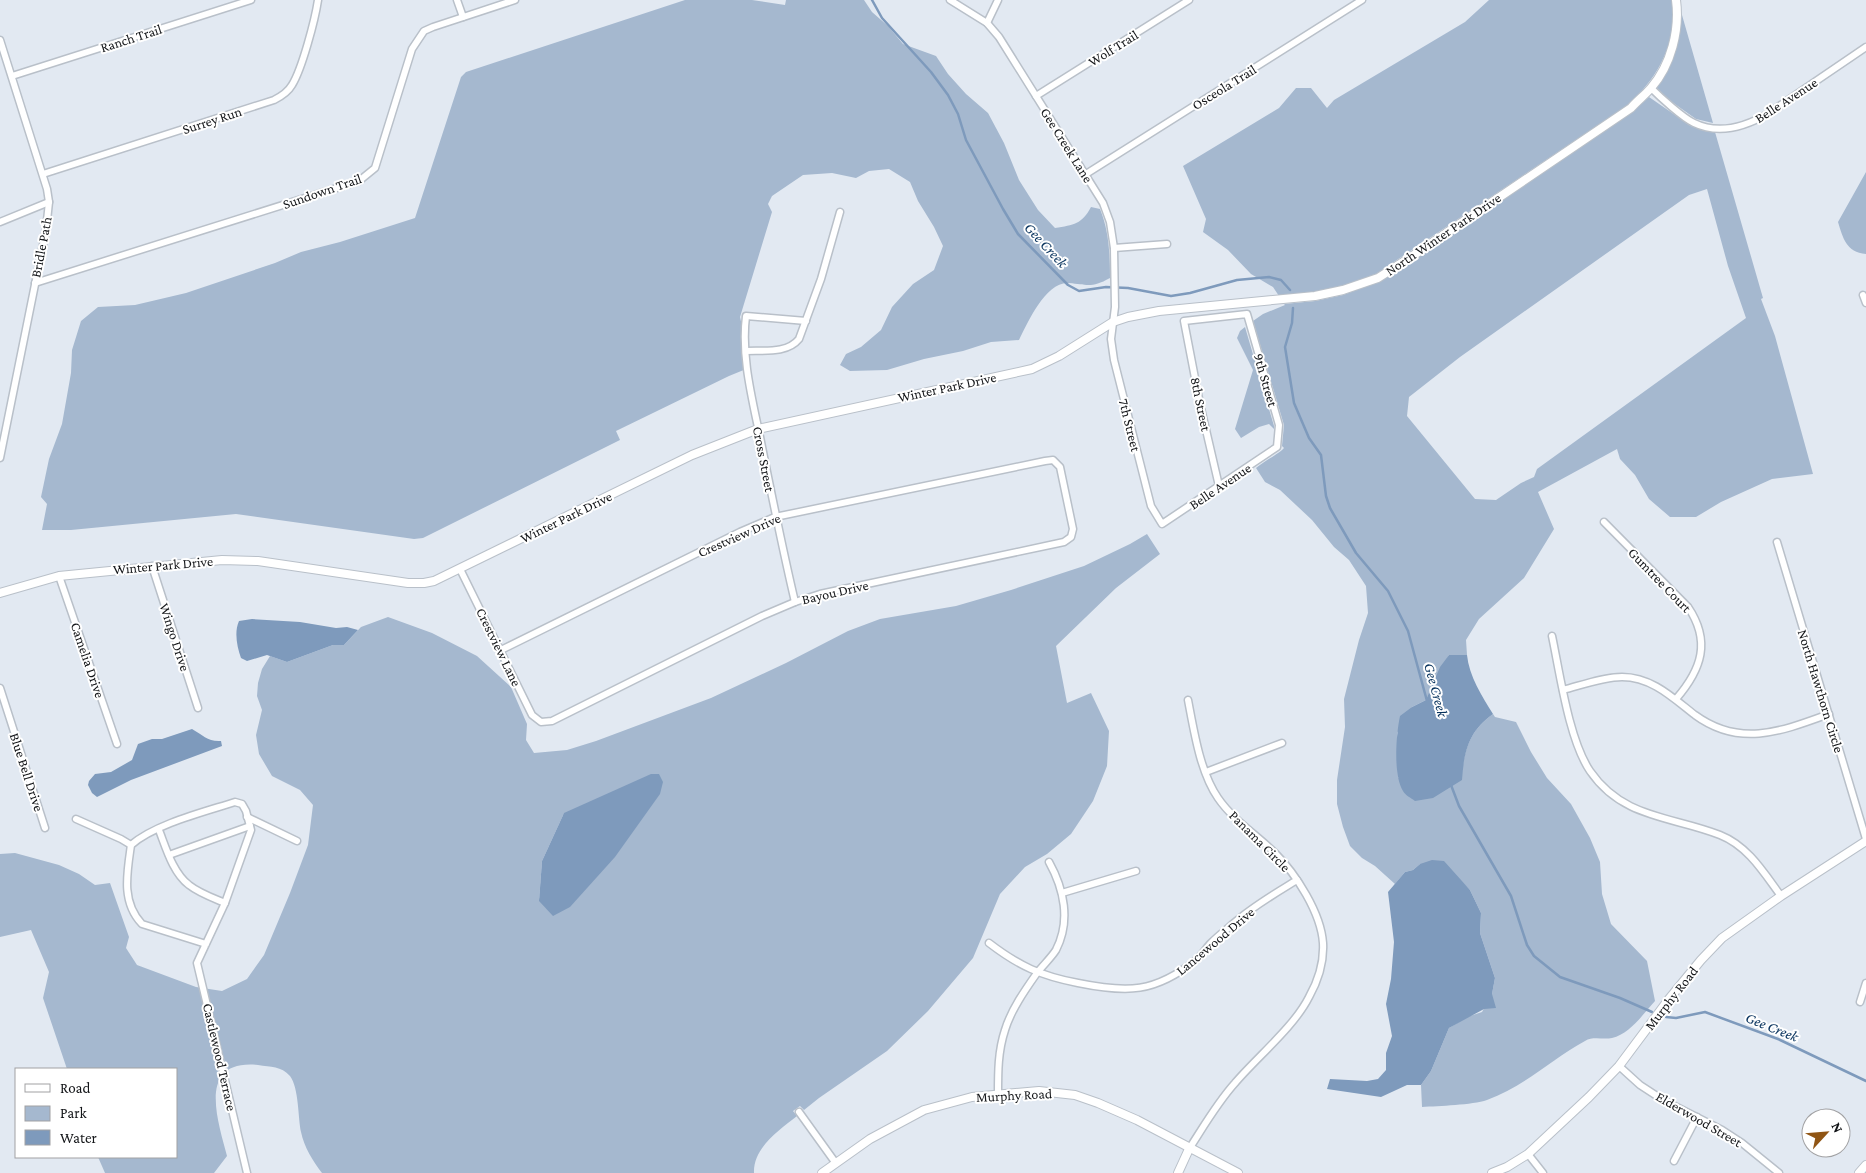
<svg xmlns="http://www.w3.org/2000/svg" width="1866" height="1173" font-family="'Crimson Pro',serif">
	<style>
		.green { fill: #a5b8cf; fill-rule: evenodd }
		.water { fill: #7e9abc }
		.lines { fill: none; stroke-linecap: round; stroke-linejoin: round }
		.stream { stroke: #7e9abc; stroke-width: 2.5 }
		.minor-casing { stroke: #b9c0c9; stroke-width: 9 }
		.tertiary-casing { stroke: #b9c0c9; stroke-width: 10 }
		.minor { stroke: #fff; stroke-width: 6 }
		.tertiary { stroke: #fff; stroke-width: 8 }
		.labels { text-anchor: middle; stroke-width: 4; stroke-linejoin: round; paint-order: stroke }
		.street-label { font-size: 14px; fill: #131518; stroke: #fff }
		.water-label { font-size: 15px; font-style: italic; fill: #07325d; stroke: #fff }
	</style>
	<rect width="100%" height="100%" fill="#e2e9f2"/>
	<!-- green -->
	<g class="green">
		<path d="M685,0H752L785,5L786,0H864L872,12L888,26L903,44L936,56L948,74L966,94L988,113L1004,143L1019,180L1038,210L1055,228C1074,225 1082,224 1091,207L1100,209C1109,231 1110,254 1110,278C1092,288 1088,285 1069,283C1046,281 1028,322 1019,340L991,342L963,351L924,359L887,370L850,371L840,365L846,354L861,347L881,330L892,307L913,284L934,270L943,246L934,227L918,201L910,182L889,169L869,171L856,178L832,173L803,175L772,196L768,204L772,212L740,317L751,367L729,376L616,431L620,440L423,538L414,539L236,514L71,530H42L47,504L41,497L49,459L62,424L71,373L72,350L81,321L98,307L135,305L186,293L275,263L301,252L340,242L415,218L461,77L466,72Z"/>
		<path d="M1489,0H1672C1677,44 1659,76 1628,105L1376,274L1342,286L1314,292L1279,296L1273,287L1251,274L1228,250L1203,232L1206,219L1183,166L1279,108L1296,88H1311L1327,108L1334,100L1465,22Z"/>
		<path d="M1682,15L1713,123L1696,119L1655,90C1673,64 1677,46 1682,15Z"/>
		<path d="M1649,97L1691,126L1715,132L1763,298L1761,299L1775,336L1813,474L1772,479L1721,502L1696,517H1670L1649,499L1635,475L1620,459L1617,449L1538,492L1554,529L1524,578L1479,619L1466,640L1467,655H1449L1426,700L1412,707L1397,733L1398,778L1461,780C1464,752 1468,732 1493,714L1495,717L1516,722L1531,752L1547,778L1571,804L1590,838L1600,862L1602,894L1611,924L1647,961L1655,1001C1643,1014 1630,1034 1612,1038C1603,1040 1593,1036 1585,1041C1552,1059 1524,1087 1487,1100C1472,1105 1439,1106 1422,1107L1421,1085L1431,1071L1449,1028L1467,1017L1482,1012L1492,994L1495,978L1480,933L1481,913L1470,890L1457,877L1420,864L1413,870L1405,872L1395,884L1375,866L1362,858L1350,846L1343,827L1337,804V780L1345,727L1344,699L1359,640L1368,613L1366,586L1349,560L1334,547L1312,520L1280,490L1265,482L1256,468C1263,462 1280,453 1284,448L1282,446L1284,425L1253,321L1263,314L1285,305L1284,304L1315,301L1343,295L1380,281L1633,111ZM1707,189L1728,266L1746,318L1537,469L1534,477L1521,483L1496,500L1475,499L1407,416L1409,397L1460,357L1689,195Z"/>
		<path d="M1866,172V254C1846,252 1843,238 1838,222Z"/>
		<polygon points="1245,327 1274,426 1274,429 1269,424 1259,427 1241,438 1235,429 1253,370 1237,338 1240,331"/>
		<path d="M1147,534L1160,554L1116,588L1056,646L1067,703L1091,693L1109,731L1107,766L1093,801L1071,834L1047,854L1025,867L1000,894L973,958L928,1011L887,1051L819,1098L804,1110L800,1106L793,1111L797,1116C779,1130 753,1148 754,1173H322C313,1161 304,1147 301,1132C298,1118 299,1088 290,1076C281,1066 271,1067 258,1065C196,1059 218,1121 227,1156L214,1173H105L98,1157H176V1069H67L43,998L49,972L31,930L0,937V854L15,853L59,865L79,874L95,885L110,883L129,937L126,948L137,965L196,987L222,991L247,979L264,955L290,893L308,845L313,805L300,790L272,776L259,754L256,735L262,710L257,696L258,683L262,669L270,656L287,662L333,645H344L361,627L388,617L432,633L477,656L511,687L527,724L526,740L534,753L567,750L596,741L711,698L786,663L848,631L880,619L956,606L1011,590L1084,566L1130,544ZM564,813L539,901L542,861Z"/>
	</g>
	<!-- water -->
	<g class="water">
		<path d="M252,619L300,622L336,628L347,627L358,630L344,645H333L287,662L267,655L247,661L241,658C237,647 234,632 239,621Z"/>
		<path d="M1449,655H1467C1469,676 1482,696 1493,714C1468,732 1464,752 1462,780L1433,798L1415,801C1411,798 1405,795 1403,791C1393,775 1396,735 1400,716L1412,707L1426,700L1440,667Z"/>
		<path d="M192,729C203,735 208,742 221,741L222,746L131,780L97,797L92,793L88,785L89,781L95,774L111,772L132,760L138,744L152,739H162Z"/>
		<polygon points="651,774 659,774 663,782 660,794 615,857 570,907 553,916 539,901 542,861 564,813"/>
		<polygon points="1432,860 1444,861 1470,890 1481,913 1480,933 1495,978 1492,994 1496,1008 1484,1009 1449,1028 1431,1071 1421,1085 1407,1085 1381,1097 1327,1089 1330,1079 1367,1081 1378,1079 1386,1070 1386,1053 1392,1036 1386,1004 1391,979 1394,942 1388,892 1405,872 1413,870 1420,864"/>
	</g>
	<g class="lines">
		<!-- stream -->
		<g class="stream">
			<polyline points="872,0 882,18 931,72 948,95 958,114 966,140 1003,209 1018,234 1068,285 1079,291 1106,287 1128,288 1171,296 1190,293 1237,280 1269,277 1281,280 1290,290"/>
			<polyline points="1293,308 1292,323 1285,347 1294,403 1309,438 1321,455 1326,496 1330,508 1356,553 1388,591 1408,631 1427,701"/>
			<polyline points="1451,785 1459,806 1511,896 1527,945 1534,956 1560,977 1620,998 1652,1012"/>
			<polyline points="1666,1017 1676,1018 1705,1012 1778,1039 1866,1081"/>
		</g>
		<!-- minor casing -->
		<g class="minor-casing">
			<g id="minor">
				<polyline points="457,0 463,17"/>
				<polyline points="950,0 987,23 999,37 1103,203 1110,222 1114,248 1115,307 1111,339 1114,360 1151,506 1162,524 1277,447 1279,425 1247,314 1184,321 1200,404 1219,486"/>
				<polyline points="987,23 998,0"/>
				<polyline points="0,40 47,189 49,202 46,230 0,458"/>
				<polyline points="12,76 251,0"/>
				<path d="M1651,88C1660,97 1683,118 1694,123C1719,135 1747,126 1769,113L1866,47"/>
				<polyline points="1036,96 1189,0"/>
				<path d="M43,174L274,100C282,96 288,92 292,85C302,69 315,20 318,0"/>
				<polyline points="1086,174 1362,0"/>
				<polyline points="0,222 49,202"/>
				<polyline points="1114,248 1167,244"/>
				<polyline points="35,283 359,181 375,168 412,49 424,31 433,27 515,0"/>
				<polyline points="1863,295 1866,303"/>
				<path d="M746,351C763,350 787,354 799,339L821,279L840,212"/>
				<path d="M1604,522L1688,607C1711,641 1702,669 1676,699"/>
				<polyline points="1777,542 1866,839"/>
				<polyline points="152,566 198,708"/>
				<polyline points="460,569 532,715 541,722 552,721 762,616 795,602 820,594 1064,542 1071,537 1073,529 1060,467 1053,460 1045,461 775,517 740,532 501,650"/>
				<polyline points="59,576 117,744"/>
				<path d="M795,602C782,547 771,492 760,437C752,398 741,356 746,316L806,321"/>
				<path d="M1552,636C1560,674 1569,740 1590,771C1623,819 1672,816 1720,835C1748,846 1764,873 1781,896"/>
				<polyline points="0,688 45,828"/>
				<path d="M1563,690C1582,685 1603,677 1622,677C1652,677 1673,698 1695,715C1740,748 1782,731 1829,714"/>
				<path d="M1188,700C1194,731 1200,772 1218,798C1233,820 1257,835 1275,853C1296,874 1321,913 1323,943C1324,961 1318,981 1309,997C1294,1027 1257,1057 1235,1083C1217,1103 1204,1126 1189,1149"/>
				<polyline points="1206,772 1282,743"/>
				<polyline points="247,817 297,841"/>
				<polyline points="76,819 121,839 131,845"/>
				<path d="M159,830C166,848 173,873 189,885C199,893 213,898 225,903"/>
				<polyline points="169,855 250,826"/>
				<polyline points="1062,893 1136,871"/>
				<path d="M989,943C1019,966 1041,976 1078,983C1127,993 1155,993 1196,960C1202,955 1206,948 1211,943C1218,936 1226,930 1234,923C1253,906 1276,893 1297,880"/>
				<path d="M206,944L142,924C121,902 127,873 131,845C155,824 204,812 235,802L242,804L246,811L251,830L225,903L197,963L247,1173"/>
				<polyline points="1860,1002 1866,983"/>
				<polyline points="1619,1066 1640,1085 1663,1100 1722,1130 1742,1143 1779,1173"/>
				<path d="M998,1094C998,1072 998,1051 1005,1030C1011,1010 1025,990 1037,973C1043,965 1051,958 1056,950C1071,921 1064,889 1049,862"/>
				<polyline points="799,1112 835,1162"/>
				<polyline points="1528,1154 1543,1173"/>
				<polyline points="1674,1161 1697,1117"/>
			</g>
		</g>
		<!-- tertiary casing -->
		<g class="tertiary-casing">
			<g id="tertiary">
				<path d="M0,593L59,576L222,560L258,561L408,583H424L434,581L692,455L758,429L1032,369L1059,356L1113,322L1128,317L1159,311L1315,296L1343,290L1378,278L1411,257L1631,108C1637,101 1645,95 1651,88C1671,65 1680,30 1676,0"/>
				<polyline points="822,1173 870,1139 924,1110 972,1097 1039,1091 1075,1095 1098,1103 1137,1120 1238,1173"/>
				<polyline points="1178,1173 1189,1149"/>
				<polyline points="1492,1173 1507,1167 1528,1154 1589,1097 1619,1066 1669,999 1701,960 1722,938 1781,896 1866,841"/>
				<polyline points="1859,1173 1866,1165"/>
			</g>
		</g>
		<!-- minor -->
		<use href="#minor" class="minor"/>
		<!-- tertiary -->
		<use href="#tertiary" class="tertiary"/>
	</g>
	<g class="labels">
		<!-- street labels -->
		<g class="street-label">
			<text transform="translate(131 38) rotate(-18)" y="5">Ranch Trail</text>
			<text transform="translate(1113 48) rotate(-32)" y="5">Wolf Trail</text>
			<text transform="translate(1224 87) rotate(-32)" y="5">Osceola Trail</text>
			<text transform="translate(1786 100) rotate(-33)" y="5">Belle Avenue</text>
			<text transform="translate(212 120) rotate(-18)" y="5">Surrey Run</text>
			<text transform="translate(1067 145) rotate(58)" y="5">Gee Creek Lane</text>
			<text transform="translate(322 191) rotate(-19)" y="5">Sundown Trail</text>
			<text transform="translate(1443 234) rotate(-34)" y="5">North Winter Park Drive</text>
			<text transform="translate(41 247) rotate(-79)" y="5">Bridle Path</text>
			<text transform="translate(1266 380) rotate(74)" y="5">9th Street</text>
			<text transform="translate(947 387) rotate(-12)" y="5">Winter Park Drive</text>
			<text transform="translate(1201 404) rotate(78)" y="5">8th Street</text>
			<text transform="translate(1130 425) rotate(76)" y="5">7th Street</text>
			<text transform="translate(764 459) rotate(79)" y="5">Cross Street</text>
			<text transform="translate(1220 486) rotate(-34)" y="5">Belle Avenue</text>
			<text transform="translate(566 517) rotate(-26)" y="5">Winter Park Drive</text>
			<text transform="translate(739 535) rotate(-24)" y="5">Crestview Drive</text>
			<text transform="translate(163 565) rotate(-5)" y="5">Winter Park Drive</text>
			<text transform="translate(1660 580) rotate(46)" y="5">Gumtree Court</text>
			<text transform="translate(835 592) rotate(-13)" y="5">Bayou Drive</text>
			<text transform="translate(175 637) rotate(72)" y="5">Wingo Drive</text>
			<text transform="translate(499 647) rotate(64)" y="5">Crestview Lane</text>
			<text transform="translate(88 660) rotate(71)" y="5">Camelia Drive</text>
			<text transform="translate(1821 691) rotate(73)" y="5">North Hawthorn Circle</text>
			<text transform="translate(27 772) rotate(72)" y="5">Blue Bell Drive</text>
			<text transform="translate(1260 841) rotate(45)" y="5">Panama Circle</text>
			<text transform="translate(1215 941) rotate(-40)" y="5">Lancewood Drive</text>
			<text transform="translate(1671 998) rotate(-52)" y="5">Murphy Road</text>
			<text transform="translate(220 1057) rotate(77)" y="5">Castlewood Terrace</text>
			<text transform="translate(1014 1095) rotate(-3)" y="5">Murphy Road</text>
			<text transform="translate(1699 1119) rotate(30)" y="5">Elderwood Street</text>
		</g>
		<!-- water labels -->
		<g class="water-label">
			<text transform="translate(1046 245) rotate(47)" y="5">Gee Creek</text>
			<text transform="translate(1436 690) rotate(75)" y="5">Gee Creek</text>
			<text transform="translate(1772 1027) rotate(22)" y="5">Gee Creek</text>
		</g>
	</g>
	<!-- legend -->
	<rect x="15" y="1068" width="162" height="90" fill="#ffffff" stroke="#a1a1a3"/>
	<rect x="25" y="1084" width="25" height="8" fill="#ffffff" stroke="#a1a1a3"/>
	<text x="60" y="1093" font-size="15" fill="#131518">Road</text>
	<rect x="25" y="1106" width="25" height="15" fill="#a5b8cf" stroke="#a1a1a3"/>
	<text x="60" y="1118" font-size="15" fill="#131518">Park</text>
	<rect x="25" y="1130" width="25" height="15" fill="#7e9abc" stroke="#a1a1a3"/>
	<text x="60" y="1143" font-size="15" fill="#131518">Water</text>
	<!-- north arrow -->
	<g transform="translate(1826 1133) rotate(64)"><circle r="24" fill="#ffffff" stroke="#a1a1a3"/>
	<path d="M0-4L9 19L0 12L-9 19Z" fill="#905514"/>
	<text y="-8" font-size="14" font-weight="bold" text-anchor="middle" fill="#131518">N</text>
	</g>
</svg>
